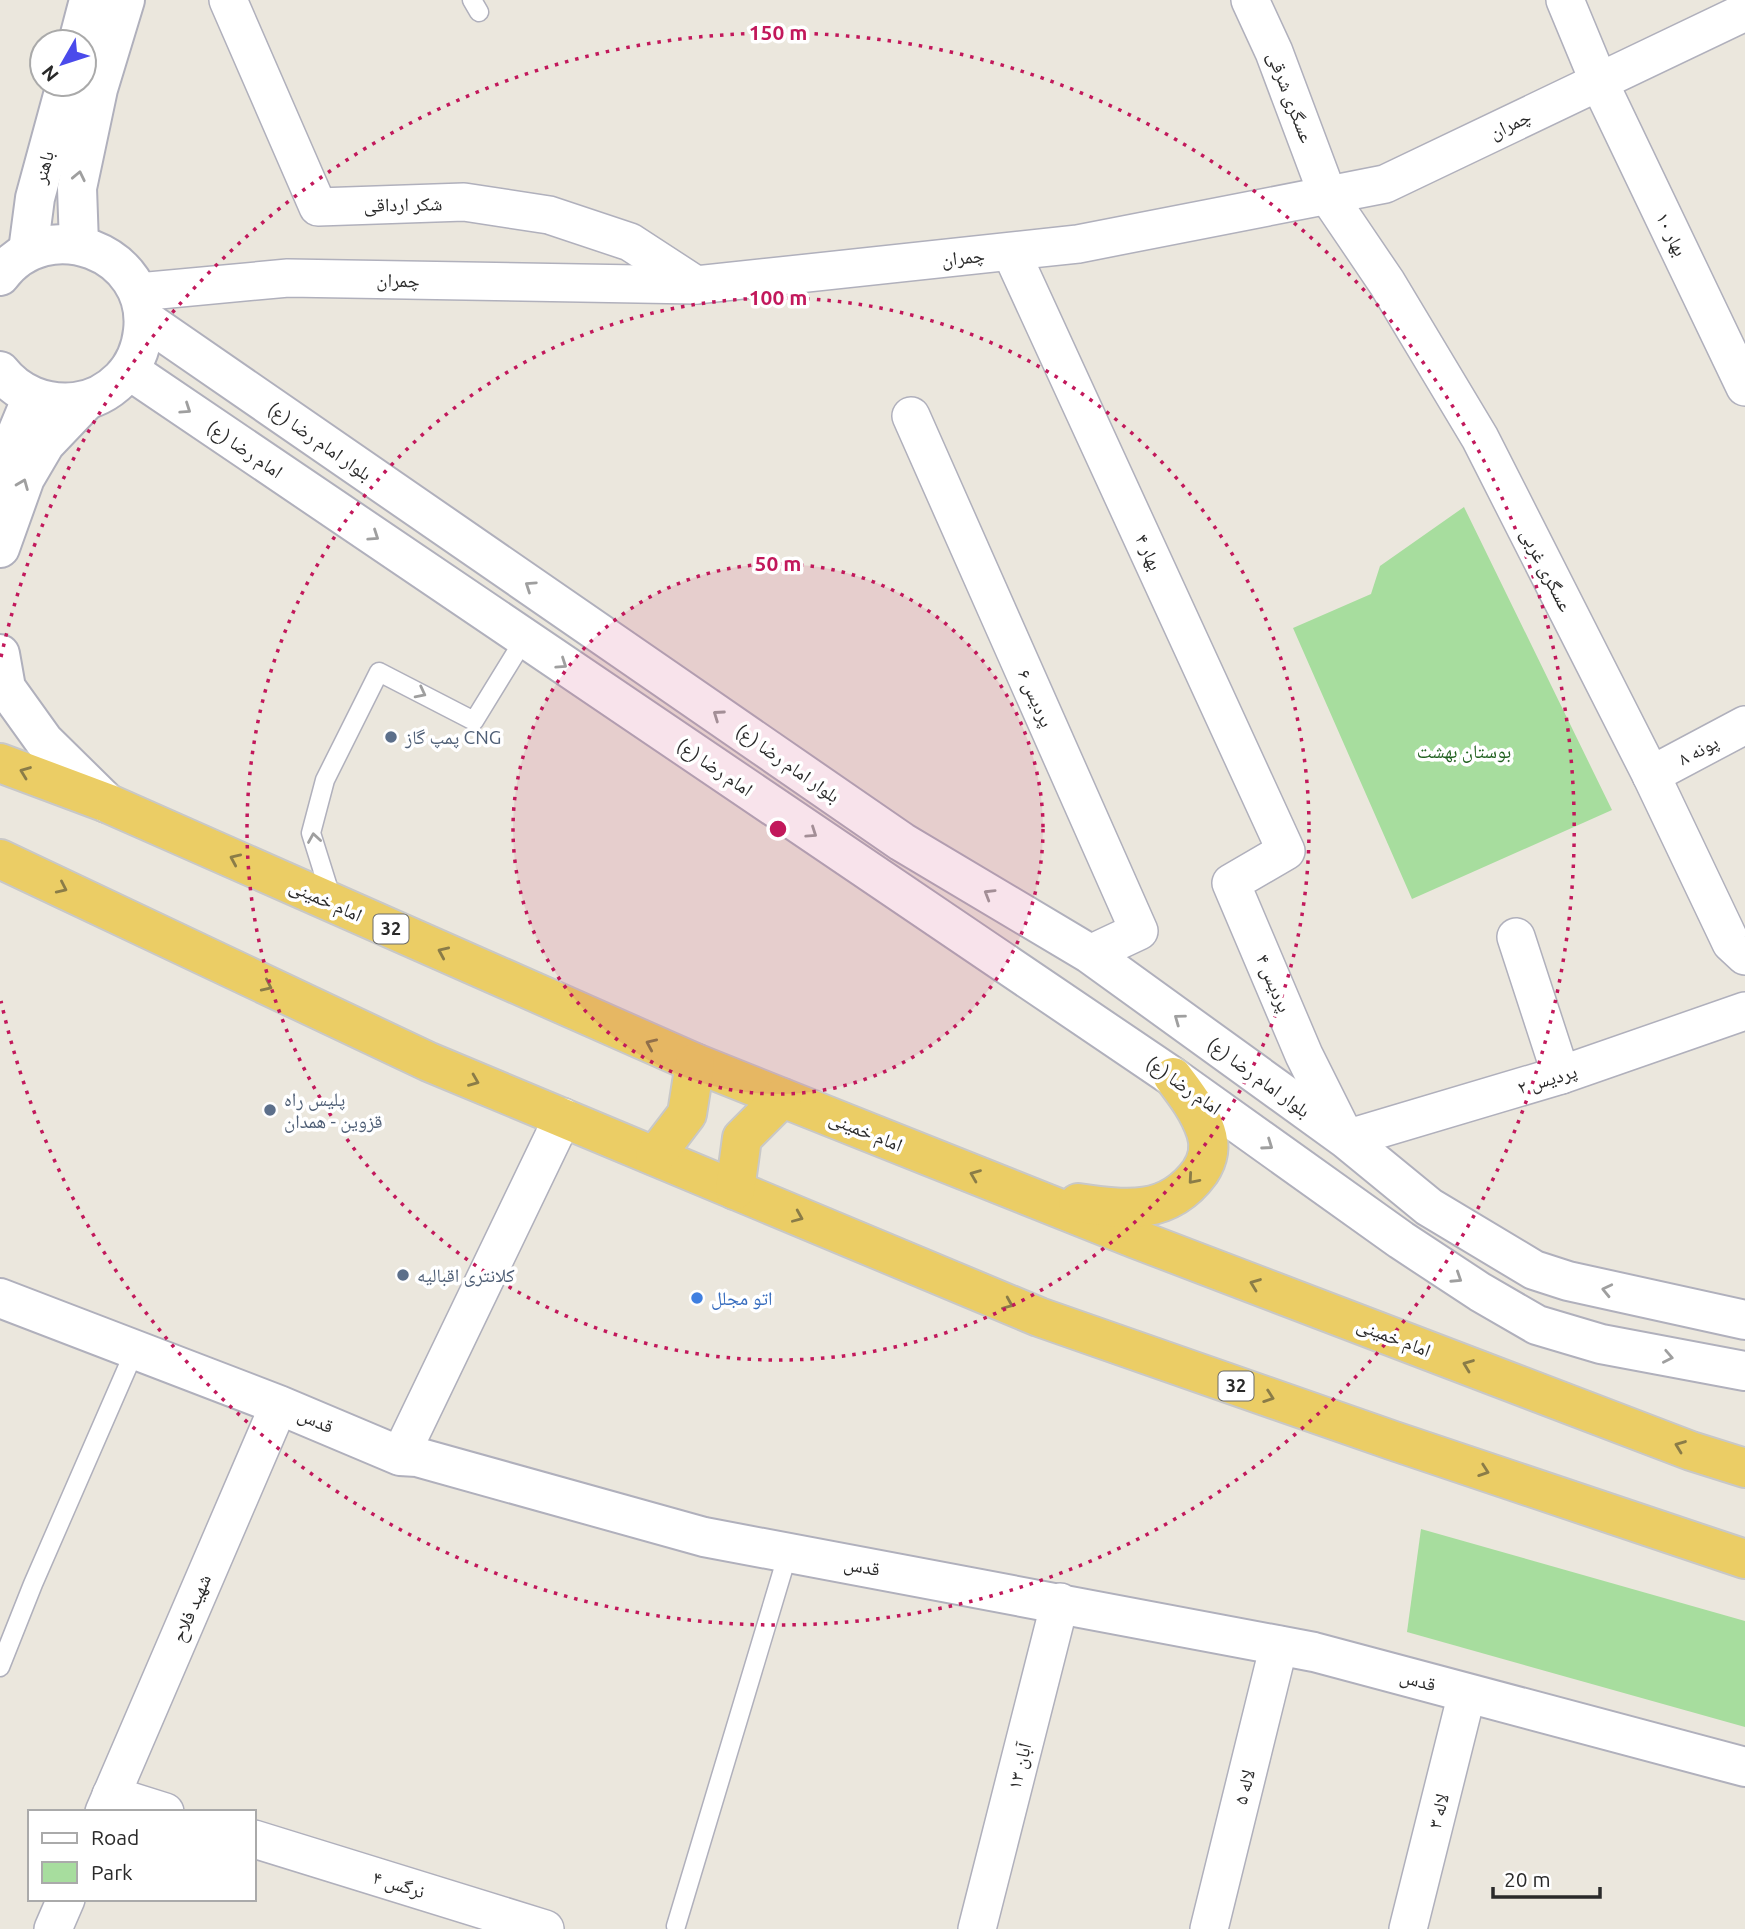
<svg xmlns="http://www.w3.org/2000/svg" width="1745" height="1929" font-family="Ubuntu,'Noto Naskh Arabic',sans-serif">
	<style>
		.green { fill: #a7dd9e }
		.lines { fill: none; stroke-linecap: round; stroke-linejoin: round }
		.service-casing { stroke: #b0b0bc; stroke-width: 21 }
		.minor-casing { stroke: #b0b0bc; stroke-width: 40 }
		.tertiary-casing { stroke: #b0b0bc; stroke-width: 42 }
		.secondary-casing { stroke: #b0b0bc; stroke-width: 42 }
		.trunk-casing { stroke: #c8c8c8; stroke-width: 42 }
		.service { stroke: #fff; stroke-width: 18 }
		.minor { stroke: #fff; stroke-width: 37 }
		.tertiary { stroke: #fff; stroke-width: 38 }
		.secondary { stroke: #fff; stroke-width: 38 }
		.trunk { stroke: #ebcd65; stroke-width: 38 }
		.oneway { stroke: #9f9f9f }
		.oneway2 { stroke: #8a7c48 }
		.ring { fill: none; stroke: #c2185b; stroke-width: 3.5; stroke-dasharray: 3.5 7 }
		.service-dot { fill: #5c6f8a; stroke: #fff; stroke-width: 2.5 }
		.shop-dot { fill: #3f7fe0; stroke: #fff; stroke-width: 2.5 }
		.labels { text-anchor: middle; stroke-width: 7; stroke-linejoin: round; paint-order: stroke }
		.shield { fill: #fff; stroke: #6a6a6a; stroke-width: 2 }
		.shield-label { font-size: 18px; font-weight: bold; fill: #2a2a2a }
		.street-label { font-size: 19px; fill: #2a2a2a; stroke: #fff }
		.service-label { font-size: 19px; fill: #4e5e75; stroke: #fff; text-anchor: start }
		.park-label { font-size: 19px; fill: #216120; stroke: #fff }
		.shop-label { font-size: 19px; fill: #366cbe; stroke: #fff; text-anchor: start }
		.centre { fill: #c2185b; stroke: #fff; stroke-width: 3.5 }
		.ring-label { font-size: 21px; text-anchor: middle; font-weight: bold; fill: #c2185b; stroke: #fff; stroke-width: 7; stroke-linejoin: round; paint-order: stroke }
	</style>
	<rect width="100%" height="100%" fill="#ebe7dd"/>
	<!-- green -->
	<g class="green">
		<polygon points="1464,507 1612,810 1412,899 1293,628 1371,594 1380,566"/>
		<polygon points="1421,1529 1745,1621 1745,1727 1407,1632"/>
	</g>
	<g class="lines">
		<!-- service casing -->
		<g class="service-casing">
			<g id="service">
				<polyline points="472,0 479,12"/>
				<polyline points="332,900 311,833 325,780 379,672 474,721 525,638"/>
				<polyline points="0,1667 33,1584 135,1350"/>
				<polyline points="676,1926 788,1553"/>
			</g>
		</g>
		<!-- minor casing -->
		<g class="minor-casing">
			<g id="minor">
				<polyline points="228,0 318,207 464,202 549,215 630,242 696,285"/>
				<polyline points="1250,0 1274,52 1328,196 1387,283 1480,438 1651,775 1731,943 1745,956"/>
				<polyline points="1565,0 1599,82 1745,387"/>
				<polyline points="1011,252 1286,851 1231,883 1304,1055 1346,1139 1561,1075 1745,1011"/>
				<polyline points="138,292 288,278 696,285 1078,244 1385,184 1745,12"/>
				<polyline points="911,416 1139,931 1090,954"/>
				<polyline points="1651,775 1745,725"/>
				<polyline points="1516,937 1561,1075"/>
				<polyline points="400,1456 563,1117"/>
				<polyline points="111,1795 165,1812"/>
				<polyline points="104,1812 279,1405"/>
				<polyline points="254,1839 545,1929"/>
				<polyline points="53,1929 66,1899"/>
				<polyline points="977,1929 1060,1602"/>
				<polyline points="1209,1929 1279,1645"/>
				<polyline points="1408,1929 1467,1693"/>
			</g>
		</g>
		<!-- tertiary casing -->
		<g class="tertiary-casing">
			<g id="tertiary">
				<polyline points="0,474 32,397"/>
				<polyline points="0,1298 279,1405 400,1456 417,1457 704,1537 1314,1652 1745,1767"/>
			</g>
		</g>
		<!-- secondary casing -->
		<g class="secondary-casing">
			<g id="secondary">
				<polyline points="78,42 89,0"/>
				<polyline points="79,244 77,188 98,89 125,0"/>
				<polyline points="28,251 35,198 66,84"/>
				<path d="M0,276C47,212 152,252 143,331C141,350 134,366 121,379C108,392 93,400 75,402C45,405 18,394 0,371"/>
				<polyline points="144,319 902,842 1090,954 1346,1139 1429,1207 1534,1270 1568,1281 1745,1320"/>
				<polyline points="129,370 1173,1077 1401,1240 1480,1292 1537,1325 1601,1344 1745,1371"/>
				<polyline points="0,548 25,478 45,444 86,401"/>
				<polyline points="0,654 6,688 44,741 107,803"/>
			</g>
		</g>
		<!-- trunk casing -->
		<g class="trunk-casing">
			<g id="trunk">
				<polyline points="0,763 107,803 695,1063 1136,1239 1691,1451 1745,1468"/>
				<polyline points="0,859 429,1062 1039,1317 1394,1441 1745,1559"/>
				<polyline points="655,1156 687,1114 695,1063"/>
				<polyline points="735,1190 742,1138 782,1098"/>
				<path d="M1078,1203C1126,1210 1168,1216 1200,1172C1208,1160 1211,1147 1206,1132C1199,1111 1186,1094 1173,1077"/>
			</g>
		</g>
		<!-- service -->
		<use href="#service" class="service"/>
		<!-- minor -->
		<use href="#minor" class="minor"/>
		<!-- tertiary -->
		<use href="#tertiary" class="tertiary"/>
		<!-- secondary -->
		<use href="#secondary" class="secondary"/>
		<!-- trunk -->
		<use href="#trunk" class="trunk"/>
	</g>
	<!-- one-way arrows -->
	<defs><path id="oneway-chevron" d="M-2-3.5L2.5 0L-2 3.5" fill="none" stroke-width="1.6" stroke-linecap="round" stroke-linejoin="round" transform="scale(1.75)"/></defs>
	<g class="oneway">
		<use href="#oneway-chevron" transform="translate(79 176) rotate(-78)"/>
		<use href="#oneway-chevron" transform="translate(186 409) rotate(34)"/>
		<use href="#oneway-chevron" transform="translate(23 484) rotate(-68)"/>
		<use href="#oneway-chevron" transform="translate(374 536) rotate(34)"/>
		<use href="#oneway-chevron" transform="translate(530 586) rotate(-146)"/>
		<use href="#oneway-chevron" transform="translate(562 664) rotate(34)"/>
		<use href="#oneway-chevron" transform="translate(421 693) rotate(27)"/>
		<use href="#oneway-chevron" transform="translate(718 715) rotate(-145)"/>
		<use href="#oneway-chevron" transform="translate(812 833) rotate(34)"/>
		<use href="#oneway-chevron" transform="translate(314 838) rotate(-99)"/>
		<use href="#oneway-chevron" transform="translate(989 894) rotate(-149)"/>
		<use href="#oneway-chevron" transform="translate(1179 1019) rotate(-144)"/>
		<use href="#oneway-chevron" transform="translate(1268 1145) rotate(35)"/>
		<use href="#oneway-chevron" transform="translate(1457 1278) rotate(33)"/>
		<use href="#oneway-chevron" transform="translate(1607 1290) rotate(-167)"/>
		<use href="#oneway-chevron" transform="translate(1668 1357) rotate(11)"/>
	</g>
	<g class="oneway2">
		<use href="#oneway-chevron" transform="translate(25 772) rotate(-159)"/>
		<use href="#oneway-chevron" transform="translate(235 859) rotate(-156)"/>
		<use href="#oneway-chevron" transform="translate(62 888) rotate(25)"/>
		<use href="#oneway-chevron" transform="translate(443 952) rotate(-156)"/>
		<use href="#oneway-chevron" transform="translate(267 986) rotate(25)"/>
		<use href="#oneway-chevron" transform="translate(651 1044) rotate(-156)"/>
		<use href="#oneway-chevron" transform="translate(474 1081) rotate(22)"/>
		<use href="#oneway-chevron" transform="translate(975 1175) rotate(-158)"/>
		<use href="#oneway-chevron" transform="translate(1193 1179) rotate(131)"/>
		<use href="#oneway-chevron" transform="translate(798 1217) rotate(23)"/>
		<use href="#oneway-chevron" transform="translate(1255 1284) rotate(-159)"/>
		<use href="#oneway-chevron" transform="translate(1008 1304) rotate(23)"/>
		<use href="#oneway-chevron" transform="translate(1468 1365) rotate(-159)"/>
		<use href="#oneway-chevron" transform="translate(1269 1397) rotate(19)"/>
		<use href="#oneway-chevron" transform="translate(1680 1446) rotate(-159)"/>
		<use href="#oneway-chevron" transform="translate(1484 1471) rotate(19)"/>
	</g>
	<!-- distance rings -->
	<circle cx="778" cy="829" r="265" fill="#c2185b" fill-opacity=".12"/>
	<g class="ring">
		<circle cx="778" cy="829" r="265"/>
		<circle cx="778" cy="829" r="531"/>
		<path d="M1 657A796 796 0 1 1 1 1001"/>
	</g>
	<!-- markers -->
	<g class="service-dot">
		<circle cx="391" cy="737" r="7"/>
		<circle cx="270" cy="1110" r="7"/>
		<circle cx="403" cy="1275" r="7"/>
	</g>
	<circle class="shop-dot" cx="697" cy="1298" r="7"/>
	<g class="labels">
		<!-- shield labels -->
		<g class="shield">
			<rect x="373.5" y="914.5" width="35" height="29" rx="5"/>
			<rect x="1218.5" y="1371.5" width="35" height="29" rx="5"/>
		</g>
		<g class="shield-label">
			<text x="391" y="935">32</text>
			<text x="1236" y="1392">32</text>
		</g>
		<!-- street labels -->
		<g class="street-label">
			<text transform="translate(1291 97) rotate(69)" y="7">عسگری شرقی</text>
			<text transform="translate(1510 124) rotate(-25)" y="7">چمران</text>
			<text transform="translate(43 167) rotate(-75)" y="7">باهنر</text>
			<text transform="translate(403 204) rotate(-1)" y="7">شکر ارداقی</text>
			<text transform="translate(1672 234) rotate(64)" y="7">بهار ۱۰</text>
			<text transform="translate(963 257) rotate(-6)" y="7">چمران</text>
			<text transform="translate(398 280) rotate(1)" y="7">چمران</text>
			<text transform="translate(320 441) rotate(35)" y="7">بلوار امام رضا (ع)</text>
			<text transform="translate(245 449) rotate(34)" y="7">امام رضا (ع)</text>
			<text transform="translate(1149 552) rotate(65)" y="7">بهار ۴</text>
			<text transform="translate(1547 570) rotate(63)" y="7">عسگری غربی</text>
			<text transform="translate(1036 698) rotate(66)" y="7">پردیس ۶</text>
			<text transform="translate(1698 750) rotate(-28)" y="7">پونه ۸</text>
			<text transform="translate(788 763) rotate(35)" y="7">بلوار امام رضا (ع)</text>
			<text transform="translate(715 767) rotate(34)" y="7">امام رضا (ع)</text>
			<text transform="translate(326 900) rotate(24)" y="7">امام خمینی</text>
			<text transform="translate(1274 983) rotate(67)" y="7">پردیس ۴</text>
			<text transform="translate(1259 1077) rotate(36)" y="7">بلوار امام رضا (ع)</text>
			<text transform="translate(1547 1079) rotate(-17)" y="7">پردیس ۲</text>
			<text transform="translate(1184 1085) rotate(35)" y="7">امام رضا (ع)</text>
			<text transform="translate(866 1131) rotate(22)" y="7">امام خمینی</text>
			<text transform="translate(1394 1337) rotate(21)" y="7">امام خمینی</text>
			<text transform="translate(316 1420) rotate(23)" y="7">قدس</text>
			<text transform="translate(862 1566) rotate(10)" y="7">قدس</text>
			<text transform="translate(191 1608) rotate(-67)" y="7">شهید فلاح</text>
			<text transform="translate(1418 1680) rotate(15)" y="7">قدس</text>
			<text transform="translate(1019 1766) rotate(-76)" y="7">۱۳ آبان</text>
			<text transform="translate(1244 1787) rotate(-76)" y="7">لاله ۵</text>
			<text transform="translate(1438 1811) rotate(-76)" y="7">لاله ۳</text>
			<text transform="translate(399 1884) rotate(17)" y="7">نرگس ۴</text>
		</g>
		<!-- service labels -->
		<g class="service-label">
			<text x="405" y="744">پمپ گاز CNG</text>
			<text x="284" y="1106">پلیس راه<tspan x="284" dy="22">قزوین - همدان</tspan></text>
			<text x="417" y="1282">کلانتری اقبالیه</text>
		</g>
		<!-- park labels -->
		<g class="park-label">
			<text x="1464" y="758">بوستان بهشت</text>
		</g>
		<!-- shop labels -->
		<g class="shop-label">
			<text x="711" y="1305">اتو مجلل</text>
		</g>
	</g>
	<circle cx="778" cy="829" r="10" class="centre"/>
	<g class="ring-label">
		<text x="778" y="40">150 m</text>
		<text x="778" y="305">100 m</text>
		<text x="778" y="571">50 m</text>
	</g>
	<!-- legend -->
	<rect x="28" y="1810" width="228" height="91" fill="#ffffff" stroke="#aaaaaa" stroke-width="2"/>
	<rect x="42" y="1833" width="35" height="10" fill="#ffffff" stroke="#aaaaaa" stroke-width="2"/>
	<text x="91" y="1845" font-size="21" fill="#2a2a2a">Road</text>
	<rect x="42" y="1862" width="35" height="21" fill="#a7dd9e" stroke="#aaaaaa" stroke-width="2"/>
	<text x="91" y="1880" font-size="21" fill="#2a2a2a">Park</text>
	<!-- north arrow -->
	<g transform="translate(63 63) rotate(231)"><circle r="33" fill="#ffffff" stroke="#aaaaaa" stroke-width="2"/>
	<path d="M0-5L12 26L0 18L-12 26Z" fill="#4a4aeb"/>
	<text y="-10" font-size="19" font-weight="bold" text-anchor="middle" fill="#2a2a2a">N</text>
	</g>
	<!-- scale -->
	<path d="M1493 1887v10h107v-10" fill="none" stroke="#2a2a2a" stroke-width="3.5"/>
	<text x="1504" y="1887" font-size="21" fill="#2a2a2a" stroke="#ffffff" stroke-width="5" paint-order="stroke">20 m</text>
</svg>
